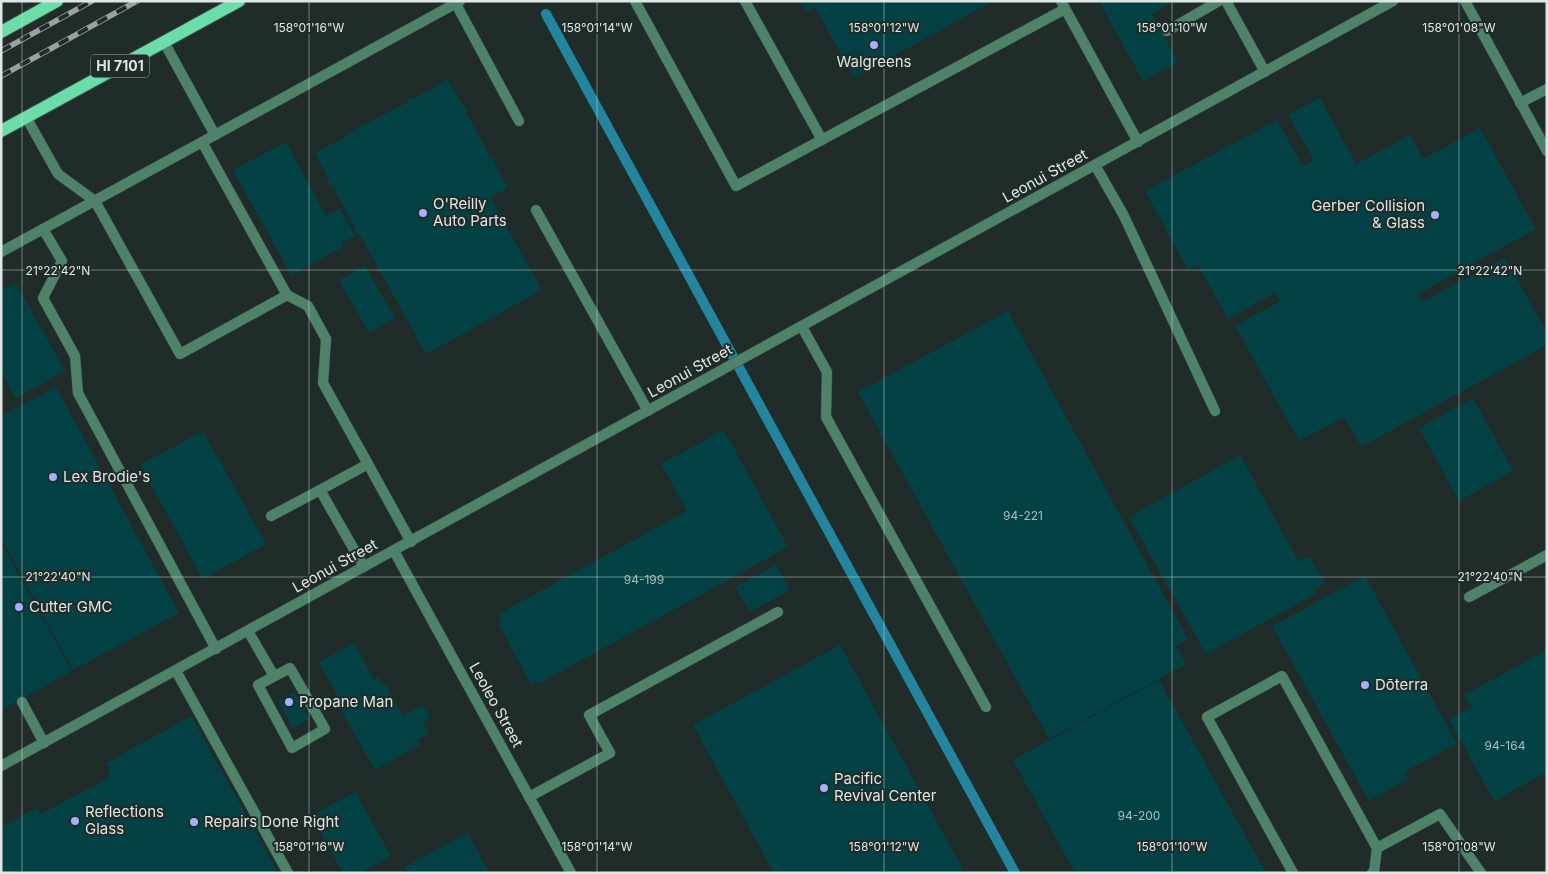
<svg xmlns="http://www.w3.org/2000/svg" width="1548" height="874" font-family="Inter,sans-serif">
	<style>
		.lines { fill: none; stroke-linecap: round; stroke-linejoin: round }
		.stream { stroke: #24859f; stroke-width: 10 }
		.building { fill: #044145 }
		.service-casing { stroke: #3e4a47; stroke-width: 11 }
		.minor-casing { stroke: #3e4a47; stroke-width: 11 }
		.primary-casing { stroke: #3e4a47; stroke-width: 14 }
		.service { stroke: #4e8369; stroke-width: 10 }
		.minor { stroke: #4e8369; stroke-width: 10 }
		.primary { stroke: #6adda9; stroke-width: 12 }
		.rail-casing { stroke: #99a2a0; stroke-width: 5.5 }
		.rail { stroke: #1f2c29; stroke-width: 4; stroke-dasharray: 11; stroke-linecap: butt }
		.ticks { fill: none; stroke: #dfe7e5; stroke-width: 1; stroke-opacity: 0.45 }
		.poi-dot { fill: #a6b1fc; stroke: #1f2c29; stroke-width: 2 }
		.labels { text-anchor: middle; stroke-width: 4; stroke-linejoin: round; paint-order: stroke }
		.number-label { font-size: 12px; fill: #a8bebd }
		.shield { fill: #1f2c29; stroke: #a5afad; stroke-width: 1 }
		.shield-label { font-size: 14px; font-weight: bold; fill: #dfe7e5 }
		.poi-label { font-size: 15px; fill: #dfe7e5; stroke: #1f2c29; text-anchor: start }
		.street-label { font-size: 15px; fill: #dfe7e5; stroke: #1f2c29 }
		.ticks-label { font-size: 12px; text-anchor: middle; fill: #dfe7e5; stroke: #1f2c29; stroke-width: 4; stroke-linejoin: round; paint-order: stroke }
	</style>
	<rect width="100%" height="100%" fill="#1f2c29"/>
	<g class="lines">
		<!-- stream -->
		<polyline class="stream" points="546,14 1015,873"/>
	</g>
	<!-- building -->
	<g class="building">
		<polygon points="800,1 993,1 854,78 815,7 807,12"/>
		<polygon points="1099,1 1174,1 1152,14 1178,62 1143,81"/>
		<polygon points="448,80 463,106 464,105 467,111 466,112 490,156 491,155 495,160 493,161 508,188 490,197 542,290 426,354 360,235 358,236 354,231 356,230 332,185 331,186 327,180 329,180 315,153 349,135 348,133 408,102 408,100 413,97 413,99"/>
		<polygon points="1320,98 1356,164 1410,135 1423,159 1480,128 1536,229 1418,294 1422,302 1505,257 1547,333 1547,345 1361,447 1344,417 1299,441 1235,326 1280,301 1275,293 1228,319 1198,265 1188,270 1145,191 1277,120 1303,166 1314,160 1288,115"/>
		<polygon points="286,142 326,216 340,209 355,236 341,243 343,247 291,275 233,170"/>
		<polygon points="365,266 395,318 369,333 339,280"/>
		<polygon points="16,283 65,371 16,398 1,372 1,291"/>
		<polygon points="1008,311 1188,639 1176,646 1186,664 1049,739 858,392"/>
		<polygon points="56,387 179,613 73,670 1,538 1,416"/>
		<polygon points="1473,398 1513,471 1459,501 1419,428"/>
		<polygon points="724,430 788,547 538,684 536,681 531,684 498,623 502,620 499,614 687,511 661,464"/>
		<polygon points="203,431 266,544 203,579 140,465"/>
		<polygon points="1240,455 1299,562 1310,556 1325,583 1314,589 1317,593 1206,654 1129,517"/>
		<polygon points="1,543 72,671 1,710"/>
		<polygon points="776,565 790,590 750,612 735,587"/>
		<polygon points="1365,576 1457,744 1404,772 1408,779 1369,801 1272,626"/>
		<polygon points="354,643 374,680 378,677 383,685 385,684 403,716 423,705 430,718 423,722 429,733 417,740 420,745 375,770 336,701 339,699 319,662"/>
		<polygon points="840,645 965,873 774,873 693,725"/>
		<polygon points="1547,650 1547,772 1494,801 1449,719 1471,707 1464,695"/>
		<polygon points="1159,680 1266,873 1075,873 1013,760"/>
		<polygon points="294,692 309,719 293,728 278,701"/>
		<polygon points="191,716 278,873 1,873 1,827 37,808 41,814 110,777 108,772 110,771 106,763"/>
		<polygon points="355,792 391,856 360,873 343,873 311,816"/>
		<polygon points="468,833 489,873 407,873 404,867"/>
	</g>
	<g class="lines">
		<!-- service casing -->
		<g class="service-casing">
			<g id="service">
				<polyline points="635,1 736,186 1065,9"/>
				<polyline points="745,1 822,140"/>
				<polyline points="1061,1 1138,142"/>
				<polyline points="1226,1 1265,72"/>
				<polyline points="456,4 519,121"/>
				<polyline points="1167,31 1219,1"/>
				<polyline points="164,42 215,135"/>
				<polyline points="1520,103 1547,89"/>
				<polyline points="26,117 58,174 95,201 180,354 287,295 202,142"/>
				<polyline points="1095,165 1124,216 1215,411"/>
				<polyline points="536,210 648,411"/>
				<polyline points="43,229 62,261 43,298 75,356 78,393 216,649"/>
				<polyline points="1,252 460,1"/>
				<polyline points="287,295 308,306 326,339 323,383 368,464 320,490 364,567"/>
				<polyline points="802,327 827,372 826,417 986,707"/>
				<polyline points="368,464 411,542"/>
				<polyline points="271,516 320,490"/>
				<polyline points="1469,597 1547,555"/>
				<polyline points="248,631 274,676"/>
				<polygon points="290,668 325,729 292,748 258,685"/>
				<polyline points="176,671 288,873"/>
				<polyline points="22,702 44,743"/>
				<polyline points="529,797 610,753 589,715 778,612"/>
				<polyline points="1377,848 1440,814 1481,873"/>
				<polyline points="1293,873 1207,717 1282,676 1377,848 1374,872 1372,873"/>
			</g>
		</g>
		<!-- minor casing -->
		<g class="minor-casing">
			<g id="minor">
				<polyline points="1465,1 1547,151"/>
				<polyline points="394,551 571,873"/>
				<polyline points="1,766 1393,1"/>
			</g>
		</g>
		<!-- primary casing -->
		<g class="primary-casing">
			<g id="primary">
				<polyline points="1,32 57,1"/>
				<polyline points="1,131 239,1"/>
			</g>
		</g>
		<!-- service -->
		<use href="#service" class="service"/>
		<!-- minor -->
		<use href="#minor" class="minor"/>
		<!-- primary -->
		<use href="#primary" class="primary"/>
		<!-- rail casing -->
		<g class="rail-casing">
			<g id="rail">
				<polyline points="1,51 92,1"/>
				<polyline points="1,76 137,1"/>
			</g>
		</g>
		<!-- rail -->
		<use href="#rail" class="rail"/>
	</g>
	<!-- ticks -->
	<path class="ticks" d="M22,1V873M309,1V873M597,1V873M884,1V873M1172,1V873M1459,1V873M1,270H1547M1,577H1547"/>
	<!-- markers -->
	<g class="poi-dot">
		<circle cx="874" cy="45" r="5"/>
		<circle cx="423" cy="213" r="5"/>
		<circle cx="1435" cy="215" r="5"/>
		<circle cx="53" cy="477" r="5"/>
		<circle cx="19" cy="607" r="5"/>
		<circle cx="1365" cy="685" r="5"/>
		<circle cx="289" cy="702" r="5"/>
		<circle cx="824" cy="788" r="5"/>
		<circle cx="75" cy="821" r="5"/>
		<circle cx="194" cy="822" r="5"/>
	</g>
	<g class="labels">
		<!-- number labels -->
		<g class="number-label">
			<text x="1023" y="520">94-221</text>
			<text x="644" y="584">94-199</text>
			<text x="1505" y="750">94-164</text>
			<text x="1139" y="820">94-200</text>
		</g>
		<!-- shield labels -->
		<rect class="shield" x="91" y="54.5" width="58" height="23" rx="4"/>
		<g class="shield-label">
			<text x="120" y="71">HI 7101</text>
		</g>
		<!-- poi labels -->
		<g class="poi-label">
			<text x="874" y="67" text-anchor="middle">Walgreens</text>
			<text x="433" y="209">O'Reilly<tspan x="433" dy="17">Auto Parts</tspan></text>
			<text x="1425" y="211" text-anchor="end">Gerber Collision<tspan x="1425" dy="17">&amp; Glass</tspan></text>
			<text x="63" y="482">Lex Brodie's</text>
			<text x="29" y="612">Cutter GMC</text>
			<text x="1375" y="690">Dōterra</text>
			<text x="299" y="707">Propane Man</text>
			<text x="834" y="784">Pacific<tspan x="834" dy="17">Revival Center</tspan></text>
			<text x="85" y="817">Reflections<tspan x="85" dy="17">Glass</tspan></text>
			<text x="204" y="827">Repairs Done Right</text>
		</g>
		<!-- street labels -->
		<g class="street-label">
			<text transform="translate(1045 176) rotate(-29)" y="5">Leonui Street</text>
			<text transform="translate(690 371) rotate(-29)" y="5">Leonui Street</text>
			<text transform="translate(335 566) rotate(-29)" y="5">Leonui Street</text>
			<text transform="translate(496 705) rotate(61)" y="5">Leoleo Street</text>
		</g>
	</g>
	<g class="ticks-label">
		<text x="309" y="32">158°01'16"W</text>
		<text x="597" y="32">158°01'14"W</text>
		<text x="884" y="32">158°01'12"W</text>
		<text x="1172" y="32">158°01'10"W</text>
		<text x="1459" y="32">158°01'08"W</text>
		<text x="58" y="275">21°22'42"N</text>
		<text x="1490" y="275">21°22'42"N</text>
		<text x="58" y="581">21°22'40"N</text>
		<text x="1490" y="581">21°22'40"N</text>
		<text x="309" y="851">158°01'16"W</text>
		<text x="597" y="851">158°01'14"W</text>
		<text x="884" y="851">158°01'12"W</text>
		<text x="1172" y="851">158°01'10"W</text>
		<text x="1459" y="851">158°01'08"W</text>
	</g>
	<!-- border -->
	<rect width="1548" height="874" fill="none" stroke="#dfe7e5" stroke-width="5"/>
</svg>
